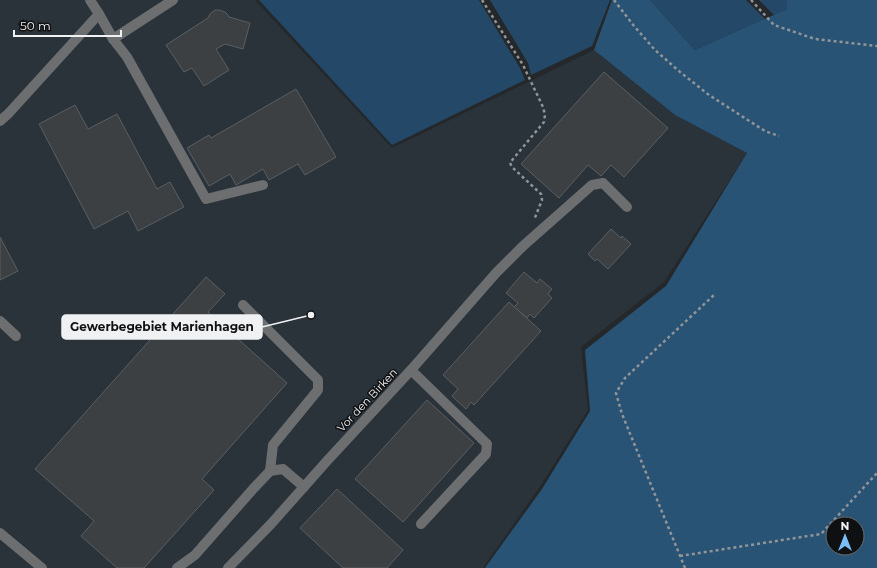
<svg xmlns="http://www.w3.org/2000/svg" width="877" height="568" font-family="Montserrat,sans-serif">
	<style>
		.built { fill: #2a323a }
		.green { fill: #244968 }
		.forest { fill: #295375; fill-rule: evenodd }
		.building { fill: #3c4043; stroke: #5b5f63 }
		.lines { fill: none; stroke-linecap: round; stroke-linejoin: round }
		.path { stroke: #929597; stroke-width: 2.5; stroke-dasharray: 3 3; stroke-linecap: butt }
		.minor { stroke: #6c6e70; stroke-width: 10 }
		.labels { text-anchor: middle; stroke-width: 3; stroke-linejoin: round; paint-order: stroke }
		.street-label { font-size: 11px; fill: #eff1f3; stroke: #0f1012 }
		.leader { fill: none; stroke: #eff1f3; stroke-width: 1.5 }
		.callout-dot { fill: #eff1f3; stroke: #0f1012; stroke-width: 1.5 }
		.callout { fill: #eff1f3; stroke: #eff1f3; stroke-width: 1.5 }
		.callout-label { font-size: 12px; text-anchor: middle; font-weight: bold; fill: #111 }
	</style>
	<rect width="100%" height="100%" fill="#24282b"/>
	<!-- built -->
	<polygon class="built" points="0,0 255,0 392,148 594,50 675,115 747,153 664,282 581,347 588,410 539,488 483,568 0,568"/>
	<!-- green -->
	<g class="green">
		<polygon points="259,0 479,0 520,68 525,80 392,145"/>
		<polygon points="490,0 610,0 592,46 531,75 528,63"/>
		<polygon points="650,0 746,0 765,19 695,50"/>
		<polygon points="759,0 787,0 787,9 774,15"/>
	</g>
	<!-- forest -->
	<path class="forest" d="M612,0H650L695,50L787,9V0H877V568H485L542,489L590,411L585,350L666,286L747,153L675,115L594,50ZM833,524H857V548H833Z"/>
	<!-- building -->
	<g class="building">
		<polygon points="215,10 219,10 225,12 228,15 229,17 250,23 243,49 225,44 216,49 229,70 204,86 192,68 184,72 166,45 208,18 210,14"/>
		<polygon points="604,72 668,128 624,177 611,165 601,176 588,165 559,198 521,164"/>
		<polygon points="296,89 336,157 305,175 298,164 269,180 263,169 236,185 230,174 209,186 187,148 209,135 211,138"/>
		<polygon points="75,105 88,129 117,114 157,189 170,182 184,207 138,231 128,211 94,229 39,124"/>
		<polygon points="611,229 621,238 622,236 631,244 608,269 597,259 595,261 588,254"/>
		<polygon points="0,237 18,271 0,280"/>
		<polygon points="524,272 537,283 540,279 552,289 548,294 552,298 534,318 530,314 527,318 514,307 518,303 506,293"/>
		<polygon points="206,277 225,294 208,312 287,383 202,479 214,490 144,568 117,568 81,536 94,521 35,469"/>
		<polygon points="509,302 541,331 474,405 471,402 466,409 452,396 458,389 443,375"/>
		<polygon points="427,400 474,443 403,522 355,479"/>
		<polygon points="337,489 403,550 387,568 343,568 300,528"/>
	</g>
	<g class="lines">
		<!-- path -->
		<g class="path">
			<polyline points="482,0 523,65 543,107 545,115 544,122 513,159 510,163 512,167 541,194 542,200 534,220"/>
			<polyline points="614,0 634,26 655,50 680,72 709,95 740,115 765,131 779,136"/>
			<polyline points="751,0 774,25 815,39 877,46"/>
			<polyline points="680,556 821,534 877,473"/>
			<polyline points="685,568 622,414 616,393 625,378 715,294"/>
		</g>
		<!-- minor -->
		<g class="minor">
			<polyline points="99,14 113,39 173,0"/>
			<polyline points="113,39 127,57 206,199 263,185"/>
			<polyline points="0,121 8,114 99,14 90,0"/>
			<polyline points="243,305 318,380 318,390 273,445 270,471"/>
			<polyline points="0,321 16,336"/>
			<polyline points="411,370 487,444 486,454 421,524"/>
			<polyline points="0,533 42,568"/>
			<polyline points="177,568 195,555 253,489 270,471 283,469 304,487"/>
			<polyline points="228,568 271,524 326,462 411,370 496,273 523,246 592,185 603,183 627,207"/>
		</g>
	</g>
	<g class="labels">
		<!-- street labels -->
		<g class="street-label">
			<text transform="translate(367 400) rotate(-47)" y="4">Vor den Birken</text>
		</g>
	</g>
	<!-- callouts -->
	<path class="leader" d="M311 315L262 327"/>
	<circle class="callout-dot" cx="311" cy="315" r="4"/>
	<rect class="callout" x="62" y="315" width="200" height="24" rx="4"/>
	<g class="callout-label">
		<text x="162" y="331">Gewerbegebiet Marienhagen</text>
	</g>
	<!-- north arrow -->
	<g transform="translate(845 536)"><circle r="19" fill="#0f1012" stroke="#696a6c"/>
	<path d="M0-3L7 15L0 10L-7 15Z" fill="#7abef8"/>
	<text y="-6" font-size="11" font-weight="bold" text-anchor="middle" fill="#eff1f3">N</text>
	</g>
	<!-- scale -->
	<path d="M14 30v6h107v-6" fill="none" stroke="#eff1f3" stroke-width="2"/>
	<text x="20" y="30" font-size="12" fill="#eff1f3" stroke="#0f1012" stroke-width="3" paint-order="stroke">50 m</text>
</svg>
